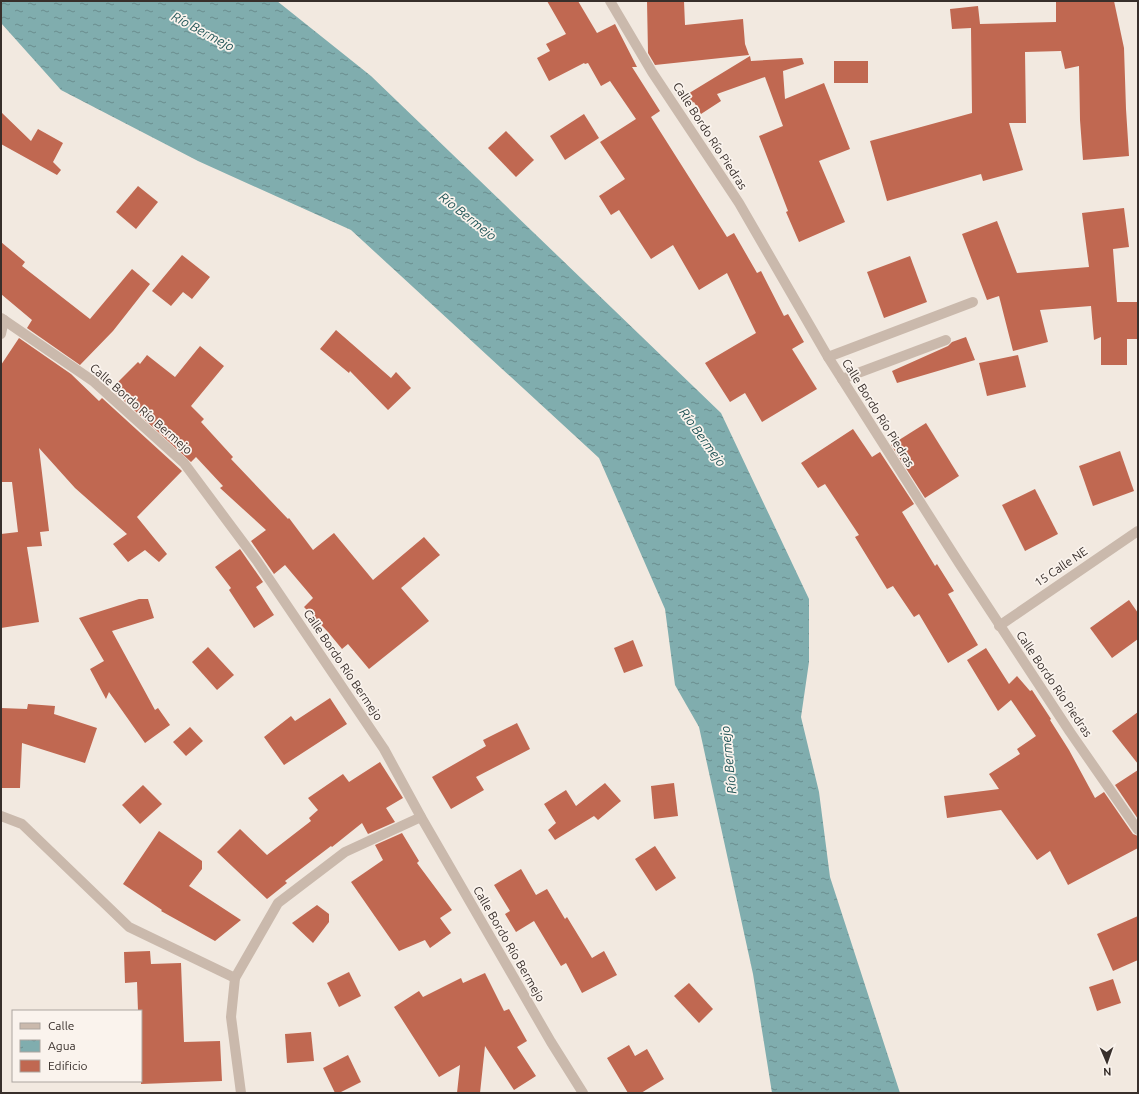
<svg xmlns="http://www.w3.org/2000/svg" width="1139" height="1094" font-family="Ubuntu,sans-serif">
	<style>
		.water { fill: url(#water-ripples) }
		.building { fill: #c06851 }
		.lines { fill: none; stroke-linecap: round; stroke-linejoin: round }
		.minor { stroke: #cab9ac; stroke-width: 10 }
		.labels { text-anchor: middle; stroke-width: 3.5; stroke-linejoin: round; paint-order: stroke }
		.street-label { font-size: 12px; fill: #382f2b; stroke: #faf3ed }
		.water-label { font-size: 13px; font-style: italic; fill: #225658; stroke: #faf3ed }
	</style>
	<defs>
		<pattern id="water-ripples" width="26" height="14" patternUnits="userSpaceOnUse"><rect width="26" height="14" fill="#80adae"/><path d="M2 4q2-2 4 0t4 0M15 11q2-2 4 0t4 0" fill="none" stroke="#6a8d8e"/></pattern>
	</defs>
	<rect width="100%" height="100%" fill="#f2e9e0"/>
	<!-- water -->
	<polygon class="water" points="1,1 277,1 371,76 721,413 809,599 809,662 801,717 819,792 830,877 900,1093 772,1093 753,974 699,727 675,685 665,609 599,458 351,230 198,161 61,90 1,23"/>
	<!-- building -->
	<g class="building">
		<polygon points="547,1 578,1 597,33 615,24 637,67 632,67 660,111 651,117 727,237 734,233 757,273 761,271 784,316 788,314 804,342 792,349 817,389 762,422 745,393 730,402 705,363 756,333 727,273 699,290 673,245 651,259 619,210 611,215 599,196 625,179 600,142 636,119 610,81 601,86 588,63 585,64 584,63 549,81 537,58 550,51 546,44 566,34"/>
		<polygon points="647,1 684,1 685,25 743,19 745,44 749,55 655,65 648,53"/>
		<polygon points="1056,1 1114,1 1124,48 1126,109 1129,156 1083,160 1080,120 1079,66 1065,69 1061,51 1025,52 1026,123 1009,123 1023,170 983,181 981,174 887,201 870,141 972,113 971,28 952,29 950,9 978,6 980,24 1056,22"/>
		<polygon points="750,56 751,61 802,58 804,64 783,71 785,99 824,83 850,149 819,161 845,222 799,242 786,212 788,211 759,136 783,126 765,77 717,94 721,101 701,114 694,102 690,104 686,95"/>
		<rect x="834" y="61" width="34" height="22"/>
		<polygon points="1,112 31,141 38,129 63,143 53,162 61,170 57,175 1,144"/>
		<polygon points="584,114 599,138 565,160 550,136"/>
		<polygon points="506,131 534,160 516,177 488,148"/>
		<polygon points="138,186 158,202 136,229 116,212"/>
		<polygon points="1124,208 1129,247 1113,249 1117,302 1138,302 1138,339 1127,339 1127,365 1101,365 1101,337 1094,340 1091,306 1040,310 1048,342 1013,351 999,296 987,300 962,234 997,221 1017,273 1089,267 1082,213"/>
		<polygon points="1,242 25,262 22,266 90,319 132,269 150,284 113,331 80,365 27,328 32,320 1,294"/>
		<polygon points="182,255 210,277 192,299 183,292 171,306 152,291"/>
		<polygon points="910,256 927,302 884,318 867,272"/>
		<polygon points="336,330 391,378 396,372 411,388 388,410 350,371 349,373 320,349"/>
		<polygon points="966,337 975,360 897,383 892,371 948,346 952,342"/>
		<polygon points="19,338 71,374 99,401 102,398 182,471 137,517 167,554 159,562 145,550 128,562 113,544 127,534 75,488 39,448 49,531 40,532 42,546 27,547 39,622 1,628 1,534 18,532 12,482 1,482 1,365"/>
		<polygon points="200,346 224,366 191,406 204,419 201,422 233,457 231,459 288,519 289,518 313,550 334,533 373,580 424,537 440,555 401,588 429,621 369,669 348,644 342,649 328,632 304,607 313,598 285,565 274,574 251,541 266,530 220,488 223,486 196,457 191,462 111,389 138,362 140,364 147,355 175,377"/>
		<polygon points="1018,355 1026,387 987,396 979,363"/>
		<polygon points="926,423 959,476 925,498 891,445"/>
		<polygon points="853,429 872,457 880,452 914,504 902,512 935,566 937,564 954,591 948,594 978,645 948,663 919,614 914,617 893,586 887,589 855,537 859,535 825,484 818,488 801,463"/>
		<polygon points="1120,451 1134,491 1093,506 1079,466"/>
		<polygon points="1035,489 1058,534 1025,551 1002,505"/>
		<polygon points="240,549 263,582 256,587 274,615 254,628 229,590 231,588 215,567"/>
		<polygon points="139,599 148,599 154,618 112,631 155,710 158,708 170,725 145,743 109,692 106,699 90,669 104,661 79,618"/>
		<polygon points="1129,600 1138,613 1138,639 1112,658 1090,628"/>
		<polygon points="633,640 643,666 624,673 614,648"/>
		<polygon points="208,647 234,675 217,690 192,662"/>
		<polygon points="986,648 1009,684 1017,676 1030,691 1032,690 1051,719 1050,720 1069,750 1095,798 1104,792 1133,834 1138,836 1138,848 1068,885 1050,851 1037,860 1001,810 947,818 944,796 999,789 989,774 1020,754 1017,749 1036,736 1011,700 998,711 967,660"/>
		<polygon points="330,698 347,724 284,765 264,737 291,716 295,721"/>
		<polygon points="28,704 55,706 54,714 97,728 85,763 22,743 20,788 1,788 1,708 27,709"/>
		<polygon points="1138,712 1138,764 1112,731"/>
		<polygon points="517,723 530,749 476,777 484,790 451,809 432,777 486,746 483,740"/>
		<polygon points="190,727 203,741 186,756 173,742"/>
		<polygon points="380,762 403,798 386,808 395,822 368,834 362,823 332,847 331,846 285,881 287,883 267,899 217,852 240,829 267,855 311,821 309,818 318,810 308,798 343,774 349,782"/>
		<polygon points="1138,770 1138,819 1115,785"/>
		<polygon points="605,783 621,801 598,820 594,816 555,840 548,830 556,823 544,804 566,790 576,806"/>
		<polygon points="674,783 678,816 654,819 651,786"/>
		<polygon points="143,785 162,804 140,824 122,805"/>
		<polygon points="159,831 202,861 202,869 189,886 241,920 215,941 161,911 162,910 123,884"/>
		<polygon points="402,833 419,861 417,863 452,910 440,918 451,933 430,948 425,940 399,951 351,882 383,860 375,845"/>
		<polygon points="655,846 676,878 656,891 635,859"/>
		<polygon points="521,869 536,895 547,889 565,919 567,917 592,958 604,951 617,975 582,993 566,963 561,966 534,921 516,932 505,914 510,911 494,885"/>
		<polygon points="317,905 329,914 329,922 313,943 292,923"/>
		<polygon points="1138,916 1138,960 1113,971 1097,934"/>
		<polygon points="150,951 151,964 181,963 184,1042 220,1041 222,1081 141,1084 141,1011 138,1011 137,982 125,983 124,952"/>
		<polygon points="349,972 361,996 339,1007 327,983"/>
		<polygon points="485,973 504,1011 509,1009 527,1041 517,1047 536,1076 514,1090 485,1046 480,1093 457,1093 460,1065 439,1077 394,1007 419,991 423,997 461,978 463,983"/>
		<polygon points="1113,979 1121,1003 1097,1011 1089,987"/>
		<polygon points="689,983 713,1009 699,1023 674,996"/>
		<polygon points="311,1032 314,1061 287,1063 285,1034"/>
		<polygon points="629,1045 635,1056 647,1049 664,1079 641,1093 628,1093 607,1058"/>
		<polygon points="348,1055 361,1082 339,1093 335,1093 323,1068"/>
	</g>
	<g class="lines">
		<!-- minor -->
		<g class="minor">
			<polyline points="610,1 652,72 739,203 828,357 959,563 1070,732 1138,830"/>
			<polyline points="1,318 93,381 184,463 257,561 384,749 421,817 551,1042 583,1093"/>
			<polyline points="1,334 4,320"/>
			<polyline points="828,357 973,302"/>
			<polyline points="842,379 946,340"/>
			<polyline points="999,626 1138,531"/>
			<polyline points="1,816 22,824 129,927 235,978"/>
			<polyline points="241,1093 231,1017 235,978 278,903 345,852 421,817"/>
		</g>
	</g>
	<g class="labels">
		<!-- street labels -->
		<g class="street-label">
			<text transform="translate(710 136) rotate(57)" y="4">Calle Bordo Río Piedras</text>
			<text transform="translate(141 409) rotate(41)" y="4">Calle Bordo Río Bermejo</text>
			<text transform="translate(878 413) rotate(58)" y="4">Calle Bordo Río Piedras</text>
			<text transform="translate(1061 567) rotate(-34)" y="4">15 Calle NE</text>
			<text transform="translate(343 665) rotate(56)" y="4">Calle Bordo Río Bermejo</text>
			<text transform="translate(1054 684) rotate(56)" y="4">Calle Bordo Río Piedras</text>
			<text transform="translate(509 944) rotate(60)" y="4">Calle Bordo Río Bermejo</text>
		</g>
		<!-- water labels -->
		<g class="water-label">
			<text transform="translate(203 31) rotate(28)" y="5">Río Bermejo</text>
			<text transform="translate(468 216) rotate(38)" y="5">Río Bermejo</text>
			<text transform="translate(703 437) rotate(54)" y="5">Río Bermejo</text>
			<text transform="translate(728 760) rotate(-96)" y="5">Río Bermejo</text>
		</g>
	</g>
	<!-- border -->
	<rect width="1139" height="1094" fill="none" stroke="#382f2b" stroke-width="4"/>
	<!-- legend -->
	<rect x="12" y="1010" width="130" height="72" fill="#faf3ed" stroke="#aca59f"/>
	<rect x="20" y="1023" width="20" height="6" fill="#cab9ac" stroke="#aca59f"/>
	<text x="48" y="1030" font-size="12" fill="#382f2b">Calle</text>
	<rect x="20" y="1040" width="20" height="12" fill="url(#water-ripples)" stroke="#aca59f"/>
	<text x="48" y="1050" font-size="12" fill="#382f2b">Agua</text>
	<rect x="20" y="1060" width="20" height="12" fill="#c06851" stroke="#aca59f"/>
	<text x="48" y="1070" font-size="12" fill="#382f2b">Edificio</text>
	<!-- north arrow -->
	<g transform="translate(1107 1062) rotate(178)" stroke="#faf3ed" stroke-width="3" paint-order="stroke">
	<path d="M0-3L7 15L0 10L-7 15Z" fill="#382f2b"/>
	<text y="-6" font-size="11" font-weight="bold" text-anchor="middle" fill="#382f2b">N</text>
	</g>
</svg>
